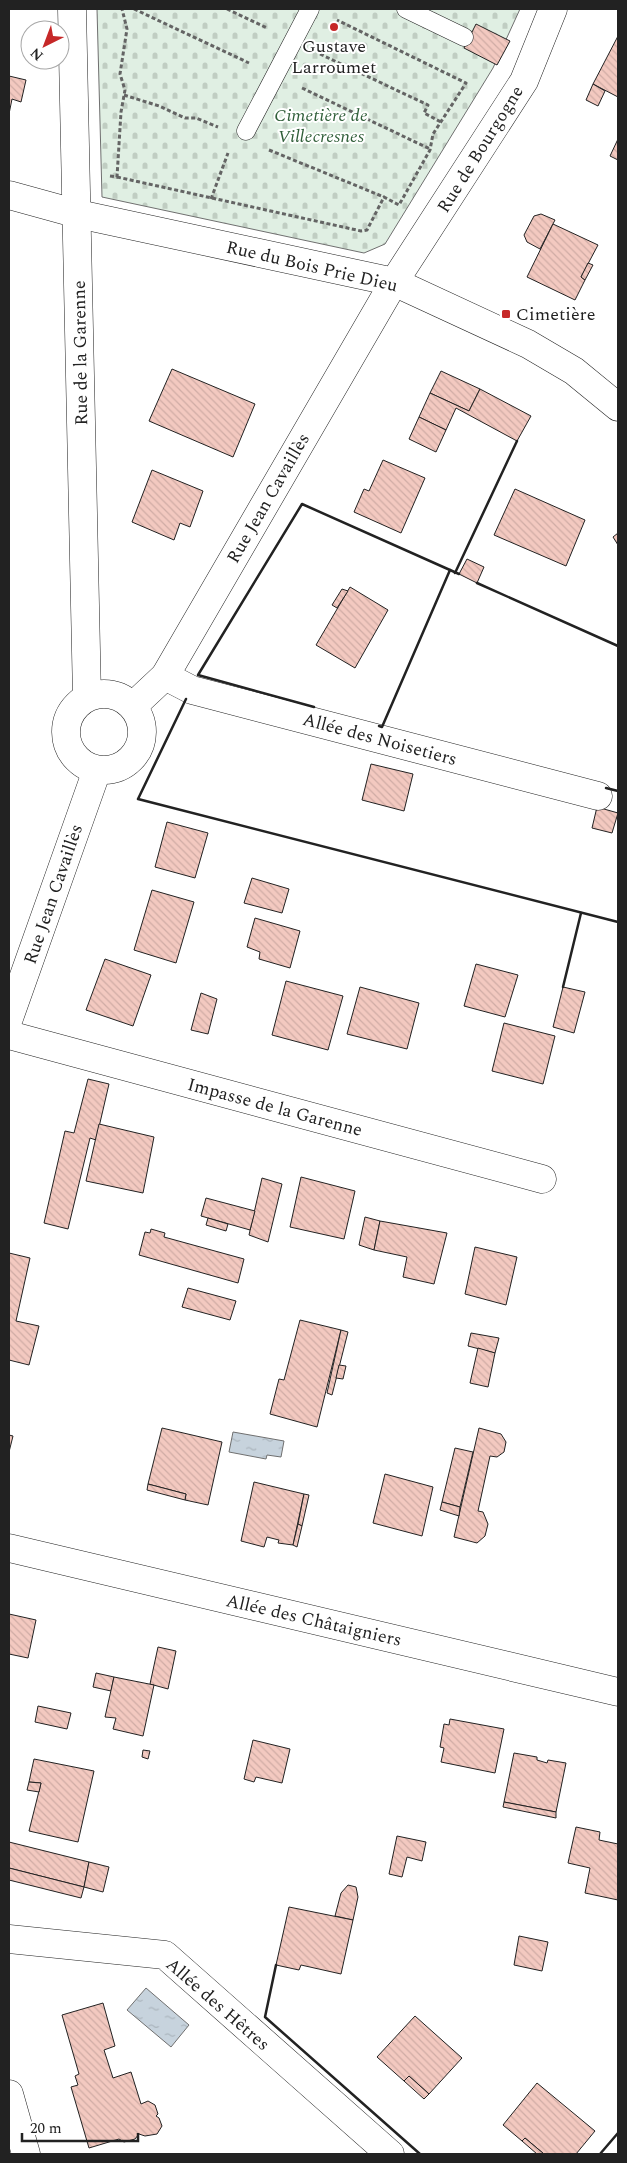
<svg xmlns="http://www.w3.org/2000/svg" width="627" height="2163" font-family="Spectral,serif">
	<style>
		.cemetery { fill: url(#cemetery-stones); stroke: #6f6f6f }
		.water { fill: url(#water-ripples); stroke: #6f6f6f }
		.building { fill: url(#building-back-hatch); stroke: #222 }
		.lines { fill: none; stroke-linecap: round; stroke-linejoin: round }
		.service-casing { stroke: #222; stroke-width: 19 }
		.minor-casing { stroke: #222; stroke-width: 29 }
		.path { stroke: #646464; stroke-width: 3; stroke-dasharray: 4 2.5; stroke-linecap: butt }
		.service { stroke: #fff; stroke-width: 18 }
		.minor { stroke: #fff; stroke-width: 28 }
		.wall { stroke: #222; stroke-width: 2.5 }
		.poi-dot { fill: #c62828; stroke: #fff; stroke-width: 2 }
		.labels { text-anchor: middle; stroke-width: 4; stroke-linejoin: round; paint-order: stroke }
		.poi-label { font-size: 18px; fill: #222; stroke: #fff }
		.park-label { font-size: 18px; font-style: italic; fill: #2f5e38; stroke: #fff }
		.street-label { font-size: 18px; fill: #222; stroke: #fff }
	</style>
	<defs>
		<pattern id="cemetery-stones" width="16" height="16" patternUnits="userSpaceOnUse" patternTransform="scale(1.25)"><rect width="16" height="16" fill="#e0efe3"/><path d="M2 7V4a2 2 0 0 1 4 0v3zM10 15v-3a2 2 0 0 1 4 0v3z" fill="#c0cdc2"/></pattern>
		<pattern id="water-ripples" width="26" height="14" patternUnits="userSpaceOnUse" patternTransform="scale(1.25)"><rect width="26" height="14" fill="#c7d3dd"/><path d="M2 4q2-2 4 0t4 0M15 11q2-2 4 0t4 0" fill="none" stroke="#abb5bd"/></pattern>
		<pattern id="building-back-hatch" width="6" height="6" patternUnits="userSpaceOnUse" patternTransform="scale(1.25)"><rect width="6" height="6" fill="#f3c9c0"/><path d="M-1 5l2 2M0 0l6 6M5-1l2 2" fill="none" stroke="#d0aca5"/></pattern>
	</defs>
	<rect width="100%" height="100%" fill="#fff"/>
	<!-- cemetery -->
	<polygon class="cemetery" points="97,9 520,9 493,68 385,244 364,253 102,197"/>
	<!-- water -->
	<g class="water">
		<polygon points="233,1432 284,1441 281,1457 267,1455 266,1459 229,1452"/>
		<polygon points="146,1988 189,2025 171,2047 127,2010"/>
	</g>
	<!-- building -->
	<g class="building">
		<polygon points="476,24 510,41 497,65 464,48"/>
		<polygon points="618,36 618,97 593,84"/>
		<polygon points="9,76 26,80 21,102 12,99 9,114"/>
		<polygon points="593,84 605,91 598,106 586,100"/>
		<polygon points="618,139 618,160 610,156"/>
		<polygon points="541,214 555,220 540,249 527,242 524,235 534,216"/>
		<polygon points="553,224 598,245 581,277 585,280 575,300 527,277"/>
		<polygon points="588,263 593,265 585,280 581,277"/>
		<polygon points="172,369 255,404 233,457 149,421"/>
		<polygon points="441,371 480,389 469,411 430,393"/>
		<polygon points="480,389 531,416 517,441 456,408 446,430 419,417 430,393 469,411"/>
		<polygon points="419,417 446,430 436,452 409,439"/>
		<polygon points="383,460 425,478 401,533 354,512 364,489 369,491"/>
		<polygon points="152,470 203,491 190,527 180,523 174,540 132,522"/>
		<polygon points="515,489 585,520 566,566 494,535"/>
		<polygon points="618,533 618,545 613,537"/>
		<polygon points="467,559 484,567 477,583 459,574"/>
		<polygon points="350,587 388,610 355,668 316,645"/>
		<polygon points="342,589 348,591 337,608 332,605"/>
		<polygon points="371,764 413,774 404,811 362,800"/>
		<polygon points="597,807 618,813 612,833 592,828"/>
		<polygon points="167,822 208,833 195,878 155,867"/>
		<polygon points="252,878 289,889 282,913 244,903"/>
		<polygon points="152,890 194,902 176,963 134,950"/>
		<polygon points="255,918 300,931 290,968 259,959 260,952 247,947"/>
		<polygon points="105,959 151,975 133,1026 86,1010"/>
		<polygon points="476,964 518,975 505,1017 464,1006"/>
		<polygon points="286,981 343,996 328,1050 272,1035"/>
		<polygon points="360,987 419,1003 407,1049 347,1034"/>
		<polygon points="563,987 585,992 574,1033 553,1027"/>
		<polygon points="201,993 217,999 208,1034 191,1030"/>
		<polygon points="504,1023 555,1036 543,1084 492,1071"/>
		<polygon points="88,1079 109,1084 96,1140 90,1138 68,1229 44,1223 65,1131 74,1133"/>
		<polygon points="99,1124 154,1137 143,1193 86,1181"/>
		<polygon points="301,1177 355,1191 344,1239 290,1227"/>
		<polygon points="262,1178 282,1184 268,1242 249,1235"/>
		<polygon points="206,1198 255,1211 250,1230 201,1216"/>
		<polygon points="365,1217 380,1221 374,1250 359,1245"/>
		<polygon points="208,1218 228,1224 226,1231 206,1225"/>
		<polygon points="380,1221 447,1233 434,1284 403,1277 407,1257 374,1250"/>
		<polygon points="151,1229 165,1233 164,1237 244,1259 238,1283 139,1255 145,1232 150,1233"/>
		<polygon points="475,1247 517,1257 506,1305 465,1294"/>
		<polygon points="9,1253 30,1258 16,1321 39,1326 29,1365 9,1360"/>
		<polygon points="188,1288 236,1301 230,1320 182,1307"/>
		<polygon points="300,1320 341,1330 317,1427 270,1414 279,1379 284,1380"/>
		<polygon points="341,1330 348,1332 332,1395 327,1393"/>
		<polygon points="471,1333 499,1338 495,1353 468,1346"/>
		<polygon points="478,1348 495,1353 488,1387 470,1383"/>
		<polygon points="339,1365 346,1366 343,1379 336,1378"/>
		<polygon points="162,1428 222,1442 208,1505 185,1500 186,1494 148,1484"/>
		<polygon points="479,1428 501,1434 506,1442 504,1452 497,1457 490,1456 478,1511 483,1512 488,1524 485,1536 477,1543 454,1537"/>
		<polygon points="9,1435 13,1436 9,1452"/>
		<polygon points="455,1448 473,1452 460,1507 442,1502"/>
		<polygon points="385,1474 433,1487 422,1536 373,1523"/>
		<polygon points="254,1482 304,1494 293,1545 278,1543 279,1540 267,1537 264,1547 241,1541"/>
		<polygon points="148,1484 186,1494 185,1500 147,1490"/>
		<polygon points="304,1494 309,1495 302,1526 298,1524"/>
		<polygon points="442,1502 460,1507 459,1516 440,1510"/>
		<polygon points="298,1524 302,1526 297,1547 293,1545"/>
		<polygon points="9,1614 36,1620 28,1658 9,1654"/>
		<polygon points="158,1647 176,1651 168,1689 150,1684"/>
		<polygon points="96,1673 114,1677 111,1691 93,1687"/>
		<polygon points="114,1677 154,1685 143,1736 113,1729 116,1718 105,1717"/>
		<polygon points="38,1706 71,1713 67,1729 35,1722"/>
		<polygon points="450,1719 504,1729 495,1773 441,1762 444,1748 440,1747 444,1724 449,1725"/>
		<polygon points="253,1740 290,1749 282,1783 256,1777 254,1782 244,1779"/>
		<polygon points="143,1750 150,1751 148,1759 142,1757"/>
		<polygon points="514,1753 537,1757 537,1760 547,1763 548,1760 566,1763 556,1812 504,1802"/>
		<polygon points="34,1759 94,1771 78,1842 29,1831 41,1783 29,1782"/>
		<polygon points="29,1782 41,1783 39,1792 27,1790"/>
		<polygon points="504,1802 556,1812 556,1818 503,1807"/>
		<polygon points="576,1827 600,1832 599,1840 618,1844 618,1900 585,1893 590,1868 568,1863"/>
		<polygon points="397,1836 426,1842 422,1861 407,1857 402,1877 389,1874"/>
		<polygon points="9,1842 89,1862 84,1887 9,1868"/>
		<polygon points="89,1862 109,1867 103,1892 84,1887"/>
		<polygon points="9,1868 84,1887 81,1898 9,1880"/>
		<polygon points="348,1885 356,1887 358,1897 353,1920 335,1916 341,1893"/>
		<polygon points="289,1907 353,1920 341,1974 301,1965 299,1970 276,1965"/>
		<polygon points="519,1936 548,1942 542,1971 514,1965"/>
		<polygon points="103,2003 115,2046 104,2050 113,2078 131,2072 141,2104 148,2101 155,2105 158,2114 156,2116 159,2118 162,2126 157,2134 145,2136 139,2134 135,2139 124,2142 119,2139 89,2148 71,2087 78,2085 75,2076 79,2074 62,2015"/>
		<polygon points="415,2016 462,2058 429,2094 409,2076 404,2081 377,2057"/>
		<polygon points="409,2076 429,2094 424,2099 404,2081"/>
		<polygon points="537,2083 595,2131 576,2154 544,2154 525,2138 522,2141 503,2125"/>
		<polygon points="525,2138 544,2154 537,2154 522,2141"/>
	</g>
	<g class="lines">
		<!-- service casing -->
		<g class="service-casing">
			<g id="service">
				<polyline points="406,9 464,37"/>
				<polyline points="246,131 310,9"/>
			</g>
		</g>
		<!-- minor casing -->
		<g class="minor-casing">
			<g id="minor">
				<polyline points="72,9 87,697"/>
				<polyline points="9,195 78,214 394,282 528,344 574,371 618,407"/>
				<polyline points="165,676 192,690 598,796"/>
				<circle cx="104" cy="732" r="38"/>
				<polyline points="133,706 165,676 394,282 524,81 553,9"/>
				<polyline points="9,1018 97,770"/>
				<polyline points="9,1035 542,1179"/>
				<polyline points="9,1548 618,1692"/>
				<polyline points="9,1939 165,1955 390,2154"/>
				<polyline points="9,2094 26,2154"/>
			</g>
		</g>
		<!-- path -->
		<g class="path">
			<polyline points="134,9 249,63"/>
			<polyline points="227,9 267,28"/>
			<polyline points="320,54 428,105 424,113 441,122"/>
			<polyline points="302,88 430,149"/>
			<polyline points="124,95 159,106 185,118 196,118 218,127"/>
			<polyline points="269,150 384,197"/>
			<polyline points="110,176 117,177 121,112 125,90 120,74 127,29 122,9"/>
			<polyline points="117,177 361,231 367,230 384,197 399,205 430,150 433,134 466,83 337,20"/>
			<polyline points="211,199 228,153"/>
		</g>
		<!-- service -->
		<use href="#service" class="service"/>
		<!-- minor -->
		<use href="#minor" class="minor"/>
		<!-- wall -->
		<g class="wall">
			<polyline points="455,573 517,441"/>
			<polyline points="477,583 618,646"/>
			<polyline points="186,699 138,799 618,922"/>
			<polyline points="314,707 198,675 302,504 450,570"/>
			<polyline points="379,726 382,727 450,570 459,574"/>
			<polyline points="606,788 618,791"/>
			<polyline points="563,987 581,913"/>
			<polyline points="276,1965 265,2017 420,2154"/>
			<polyline points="600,2154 618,2133"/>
		</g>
	</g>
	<!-- markers -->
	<g class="poi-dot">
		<circle cx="334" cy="27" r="5"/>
		<rect x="501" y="309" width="10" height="10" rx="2.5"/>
	</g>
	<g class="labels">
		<!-- poi labels -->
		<g class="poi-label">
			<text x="334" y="52">Gustave<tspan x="334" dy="21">Larroumet</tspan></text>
			<text x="516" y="320" text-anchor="start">Cimetière</text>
		</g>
		<!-- park labels -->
		<g class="park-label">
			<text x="321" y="121">Cimetière de<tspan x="321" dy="21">Villecresnes</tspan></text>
		</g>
		<!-- street labels -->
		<g class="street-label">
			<text transform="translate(480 149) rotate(-58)" y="6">Rue de Bourgogne</text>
			<text transform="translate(312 266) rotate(13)" y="6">Rue du Bois Prie Dieu</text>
			<text transform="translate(80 353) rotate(-91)" y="6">Rue de la Garenne</text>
			<text transform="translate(268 498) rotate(-60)" y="6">Rue Jean Cavaillès</text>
			<text transform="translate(380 739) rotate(15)" y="6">Allée des Noisetiers</text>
			<text transform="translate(53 894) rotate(-71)" y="6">Rue Jean Cavaillès</text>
			<text transform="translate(275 1107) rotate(15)" y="6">Impasse de la Garenne</text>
			<text transform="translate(314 1620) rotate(13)" y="6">Allée des Châtaigniers</text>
			<text transform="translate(218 2004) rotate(41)" y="6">Allée des Hêtres</text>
		</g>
	</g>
	<!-- border -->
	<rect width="627" height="2163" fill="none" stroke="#222222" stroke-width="20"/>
	<!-- north arrow -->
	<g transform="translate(45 45) rotate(222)"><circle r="24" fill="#ffffff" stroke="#a7a7a7"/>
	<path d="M0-4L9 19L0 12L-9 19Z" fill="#c62828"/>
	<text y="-8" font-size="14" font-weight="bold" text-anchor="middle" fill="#222222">N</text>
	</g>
	<!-- scale -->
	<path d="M22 2133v8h116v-8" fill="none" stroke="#222222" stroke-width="2.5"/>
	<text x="30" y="2133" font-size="15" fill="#222222" stroke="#ffffff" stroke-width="4" paint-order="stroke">20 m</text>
</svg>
